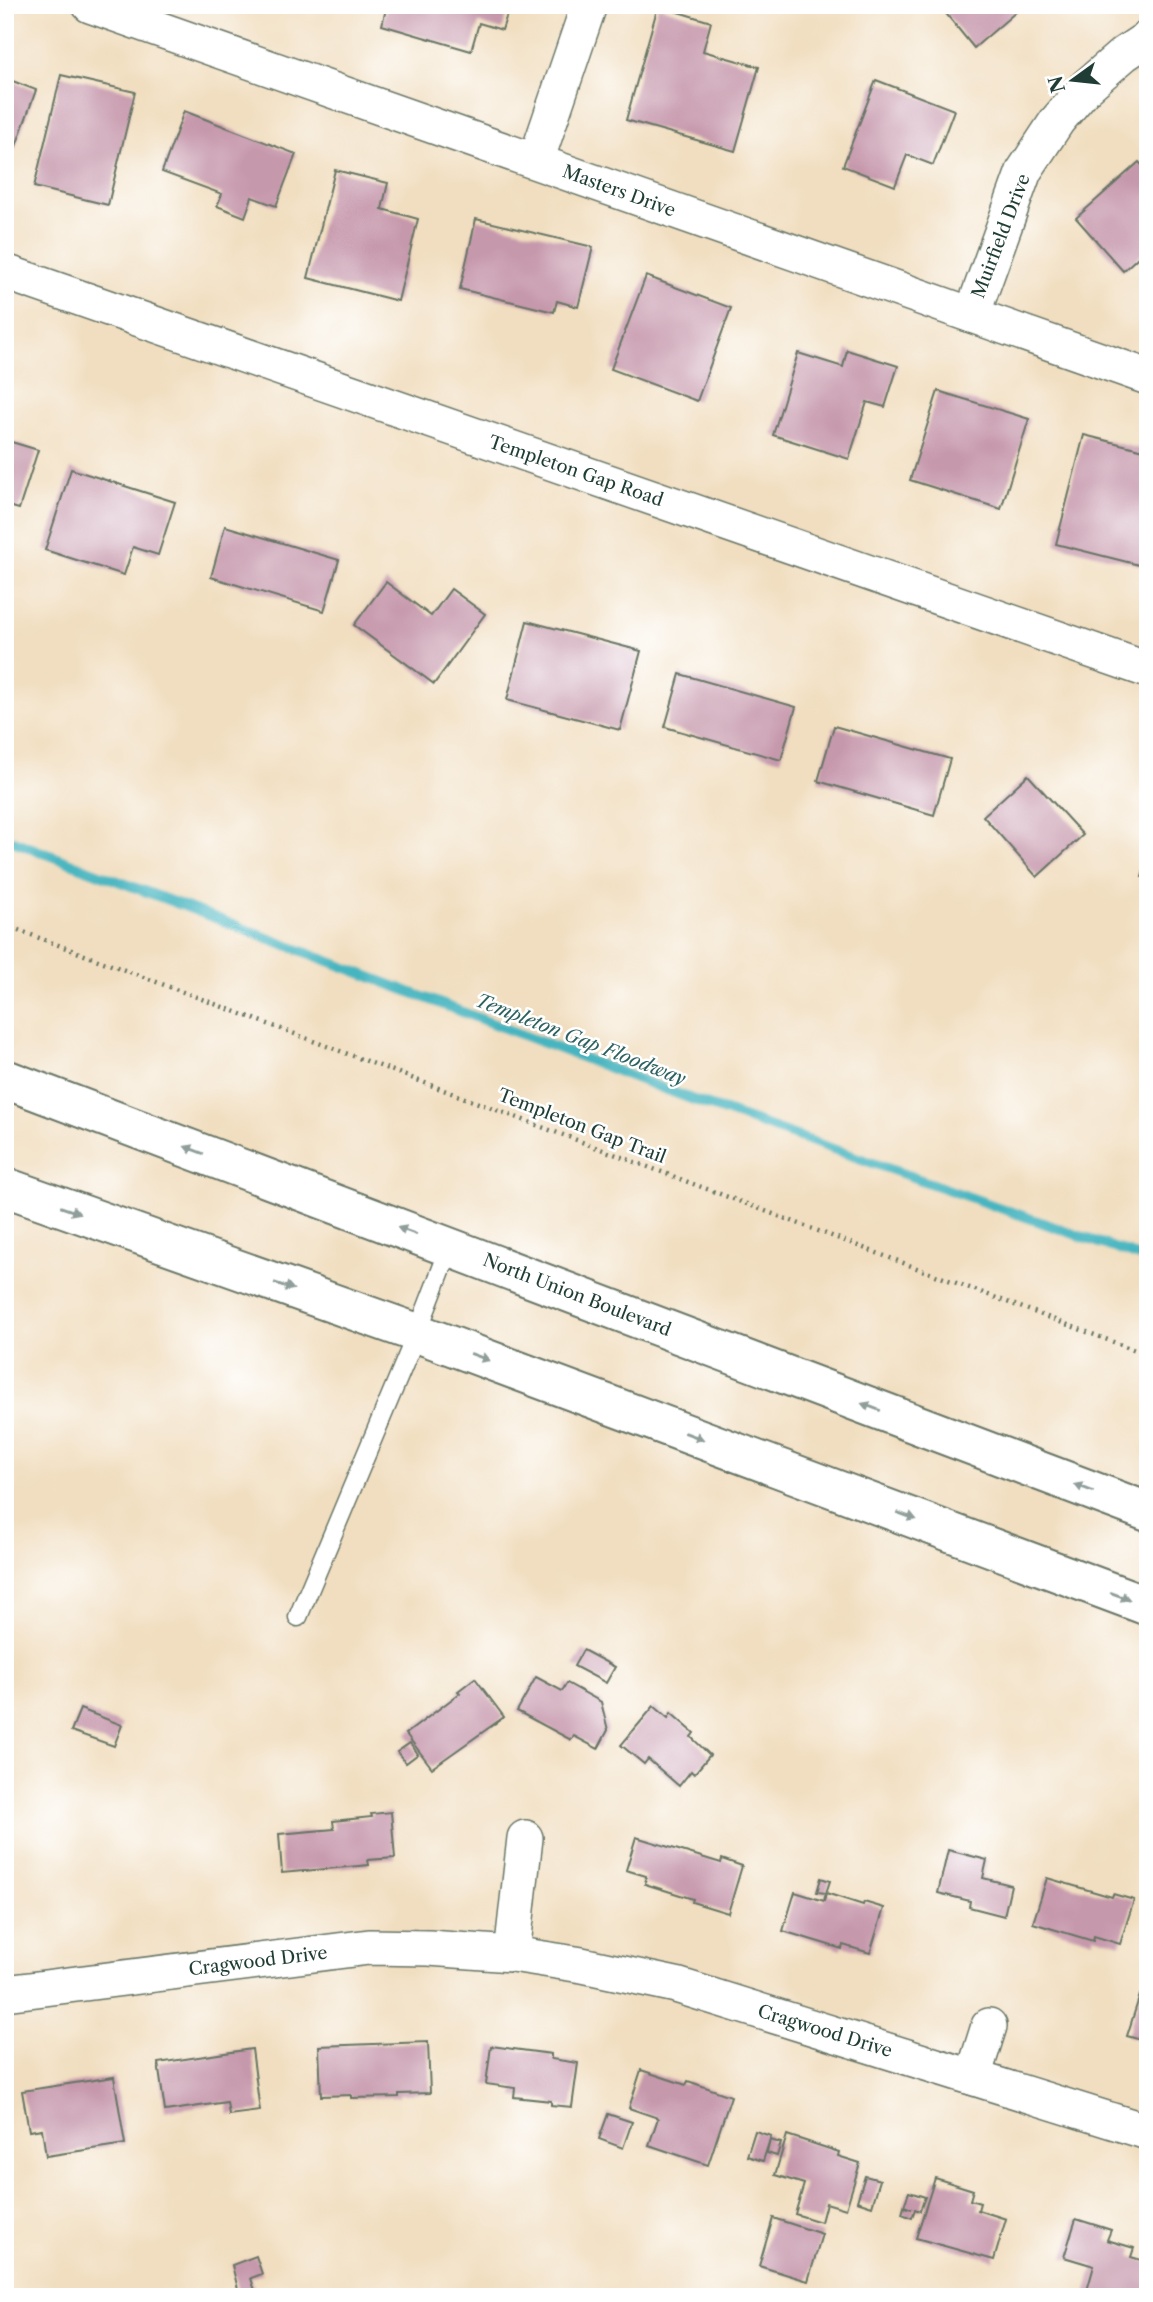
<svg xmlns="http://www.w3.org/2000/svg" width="1153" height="2302" font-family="'Libre Caslon Text',serif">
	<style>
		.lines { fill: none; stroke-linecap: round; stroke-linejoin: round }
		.stream { stroke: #46b5c0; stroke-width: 10 }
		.building { fill: #c698ac }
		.lane-casing { stroke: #687565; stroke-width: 21 }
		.street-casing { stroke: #687565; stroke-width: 38 }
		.primary-casing { stroke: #687565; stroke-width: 42 }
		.path { stroke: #687565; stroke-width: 4.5; stroke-dasharray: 2 5; stroke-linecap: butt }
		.lane { stroke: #fff; stroke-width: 18 }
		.street { stroke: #fff; stroke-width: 35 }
		.primary { stroke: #fff; stroke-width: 38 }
		.oneway { fill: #8f9e9a }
		.labels { text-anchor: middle; stroke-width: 5; stroke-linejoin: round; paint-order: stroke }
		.street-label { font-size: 18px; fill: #1f3d34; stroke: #fff }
		.water-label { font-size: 19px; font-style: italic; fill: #2b615e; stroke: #fff }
	</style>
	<rect width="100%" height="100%" fill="#fff"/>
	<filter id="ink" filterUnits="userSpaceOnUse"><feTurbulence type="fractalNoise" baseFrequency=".0143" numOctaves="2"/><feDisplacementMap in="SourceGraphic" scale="14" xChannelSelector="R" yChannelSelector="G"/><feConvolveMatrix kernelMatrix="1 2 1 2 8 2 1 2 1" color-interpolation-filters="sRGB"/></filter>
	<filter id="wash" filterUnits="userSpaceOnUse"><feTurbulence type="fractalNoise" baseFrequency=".00686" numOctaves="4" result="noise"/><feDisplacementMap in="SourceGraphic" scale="28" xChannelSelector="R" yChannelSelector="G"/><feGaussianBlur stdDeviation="1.57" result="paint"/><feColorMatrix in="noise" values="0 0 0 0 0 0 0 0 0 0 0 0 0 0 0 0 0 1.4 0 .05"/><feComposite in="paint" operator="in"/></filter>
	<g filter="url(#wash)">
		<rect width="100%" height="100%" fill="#f1dec0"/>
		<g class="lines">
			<!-- stream -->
			<polyline class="stream" points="5,838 691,1099 1148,1260"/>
		</g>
		<g id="blocks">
			<!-- building -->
			<g class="building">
				<polygon points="387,5 510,5 502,30 479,23 471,51 382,25"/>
				<polygon points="939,5 1024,5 974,48"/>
				<polygon points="658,6 711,22 703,51 759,67 735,151 626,120"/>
				<polygon points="61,75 135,92 108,205 34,187"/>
				<polygon points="5,78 36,90 6,174 5,174"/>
				<polygon points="876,80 954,110 933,165 907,155 895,186 843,166"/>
				<polygon points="184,111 296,154 276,206 252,197 245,217 217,206 222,194 162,172"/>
				<polygon points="1139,162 1148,172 1148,248 1123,271 1076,218"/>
				<polygon points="335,170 388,183 382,209 418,219 398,301 308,278"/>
				<polygon points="476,219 593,247 578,307 557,301 554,312 460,289"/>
				<polygon points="646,276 731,308 697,401 611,369"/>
				<polygon points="847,350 898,366 885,407 867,402 849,459 773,435 798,353 843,367"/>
				<polygon points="938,391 1029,419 1001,509 910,480"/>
				<polygon points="1084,435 1148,451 1148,547 1143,566 1056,544"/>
				<polygon points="5,440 38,450 19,509 5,505"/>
				<polygon points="71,469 175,502 158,555 133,547 124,575 45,550"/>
				<polygon points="225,526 339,560 324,611 211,577"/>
				<polygon points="386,582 431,616 451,589 485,614 434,684 354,625"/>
				<polygon points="527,621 641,651 620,730 507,700"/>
				<polygon points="680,674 796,707 781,760 665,727"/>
				<polygon points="834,726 950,759 934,815 818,781"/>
				<polygon points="1028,775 1083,835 1037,877 983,816"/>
				<polygon points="1147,861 1148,861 1148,879 1142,877"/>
				<polygon points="583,1650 615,1667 606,1683 574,1666"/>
				<polygon points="536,1677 562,1691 567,1683 601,1702 608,1730 598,1749 574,1736 571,1740 517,1711"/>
				<polygon points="475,1678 504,1717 432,1768 406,1734 460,1693 458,1691"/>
				<polygon points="654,1706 668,1718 671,1713 694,1733 691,1737 710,1755 694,1774 691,1771 679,1786 648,1759 644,1764 621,1745"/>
				<polygon points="80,1709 122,1725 114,1746 71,1731"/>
				<polygon points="410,1743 418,1754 406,1763 397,1752"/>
				<polygon points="391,1812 395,1858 368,1860 369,1865 282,1873 279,1834 334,1829 333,1821 372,1817 371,1814"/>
				<polygon points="636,1837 721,1863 722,1859 742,1866 728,1913 692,1902 693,1899 645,1884 646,1876 626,1870"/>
				<polygon points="948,1850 987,1860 983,1878 1011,1885 1004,1916 969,1907 970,1901 938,1893"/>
				<polygon points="821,1878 830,1881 826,1893 863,1905 864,1902 884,1908 870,1953 843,1945 842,1949 783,1931 795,1892 824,1901 826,1893 817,1892"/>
				<polygon points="1047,1878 1112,1897 1113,1894 1134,1900 1120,1944 1094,1936 1093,1941 1033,1923"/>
				<polygon points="1140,1995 1148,1997 1148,2042 1127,2036"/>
				<polygon points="428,2042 430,2093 399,2094 399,2097 351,2098 351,2095 321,2096 319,2046"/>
				<polygon points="491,2046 551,2054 551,2059 578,2063 572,2107 551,2105 551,2101 514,2097 515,2088 486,2084"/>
				<polygon points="252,2049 260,2111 229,2115 227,2102 165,2111 158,2063"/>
				<polygon points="641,2070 686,2085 688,2081 731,2096 708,2165 649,2145 658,2118 629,2108"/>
				<polygon points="114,2077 125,2144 46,2156 42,2129 29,2131 22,2091"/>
				<polygon points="608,2114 632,2122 623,2148 599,2139"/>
				<polygon points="755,2131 771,2136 763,2161 747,2156"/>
				<polygon points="787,2135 839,2152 838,2156 860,2163 846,2209 826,2203 821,2222 795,2214 804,2184 775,2175"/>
				<polygon points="770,2140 781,2143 777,2156 767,2153"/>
				<polygon points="865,2176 880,2180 872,2206 857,2201"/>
				<polygon points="935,2178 973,2190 970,2200 980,2203 978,2210 1006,2219 994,2260 916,2238"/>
				<polygon points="909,2192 925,2197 920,2211 915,2209 912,2218 902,2214 904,2207 912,2209 904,2206"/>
				<polygon points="773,2218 822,2234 808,2281 759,2266"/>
				<polygon points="1076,2219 1111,2230 1107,2240 1134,2248 1131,2257 1148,2262 1148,2297 1096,2297 1086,2294 1094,2266 1064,2257"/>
				<polygon points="256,2256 262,2274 251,2278 257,2297 240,2297 232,2265"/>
			</g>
		</g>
	</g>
	<g filter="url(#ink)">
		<use href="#blocks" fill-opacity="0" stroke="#687565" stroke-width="2"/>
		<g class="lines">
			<!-- lane casing -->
			<g class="lane-casing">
				<polyline id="lane" points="298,1617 417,1333 450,1247"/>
			</g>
			<!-- street casing -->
			<g class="street-casing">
				<g id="street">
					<polyline points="90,5 1148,377"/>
					<polyline points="536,161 589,5"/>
					<polyline points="5,272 1148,670"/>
					<polyline points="972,315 1024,171 1057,121 1086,87 1124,54 1148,38"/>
					<polyline points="512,1954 525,1838"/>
					<polyline points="5,1993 369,1947 429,1948 512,1954 582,1965 676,1985 1148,2132"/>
					<polyline points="973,2077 989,2026"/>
				</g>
			</g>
			<!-- primary casing -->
			<g class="primary-casing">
				<g id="primary">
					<polyline points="5,1079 1148,1512"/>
					<polyline points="5,1187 417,1333 1148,1606"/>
				</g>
			</g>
			<!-- path -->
			<polyline class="path" points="5,925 1148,1355"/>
			<!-- lane -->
			<use href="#lane" class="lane"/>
			<!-- street -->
			<use href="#street" class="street"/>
			<!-- primary -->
			<use href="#primary" class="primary"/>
		</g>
		<!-- one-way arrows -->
		<defs><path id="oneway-solid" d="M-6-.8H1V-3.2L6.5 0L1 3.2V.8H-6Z" transform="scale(1.75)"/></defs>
		<g class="oneway">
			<use href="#oneway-solid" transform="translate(194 1150) rotate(-159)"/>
			<use href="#oneway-solid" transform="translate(70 1210) rotate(19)"/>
			<use href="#oneway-solid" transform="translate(407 1231) rotate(-160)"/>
			<use href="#oneway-solid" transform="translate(284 1286) rotate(19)"/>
			<use href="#oneway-solid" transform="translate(480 1357) rotate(20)"/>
			<use href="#oneway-solid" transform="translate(871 1407) rotate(-159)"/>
			<use href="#oneway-solid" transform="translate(694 1436) rotate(20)"/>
			<use href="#oneway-solid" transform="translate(1084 1488) rotate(-159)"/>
			<use href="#oneway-solid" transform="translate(907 1516) rotate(20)"/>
			<use href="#oneway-solid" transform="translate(1120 1596) rotate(20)"/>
		</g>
	</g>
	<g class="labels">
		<!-- street labels -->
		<g class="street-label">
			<text transform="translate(619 191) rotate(20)" y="6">Masters Drive</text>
			<text transform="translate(1001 236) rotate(-69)" y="6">Muirfield Drive</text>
			<text transform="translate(576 471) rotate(19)" y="6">Templeton Gap Road</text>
			<text transform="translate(582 1126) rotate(21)" y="6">Templeton Gap Trail</text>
			<text transform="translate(577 1295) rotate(21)" y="6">North Union Boulevard</text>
			<text transform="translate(258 1961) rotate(-7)" y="6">Cragwood Drive</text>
			<text transform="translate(825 2031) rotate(17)" y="6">Cragwood Drive</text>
		</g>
		<!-- water labels -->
		<g class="water-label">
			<text transform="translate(581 1039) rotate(21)" y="7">Templeton Gap Floodway</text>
		</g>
	</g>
	<!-- margin -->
	<rect width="1153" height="2302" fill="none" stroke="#fff" stroke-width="28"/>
	<!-- north arrow -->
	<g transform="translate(1073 80) rotate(255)" stroke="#ffffff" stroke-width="5" paint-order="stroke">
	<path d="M0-5L12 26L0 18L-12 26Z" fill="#1f3d34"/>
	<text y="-10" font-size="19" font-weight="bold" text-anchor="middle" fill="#1f3d34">N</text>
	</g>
</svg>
